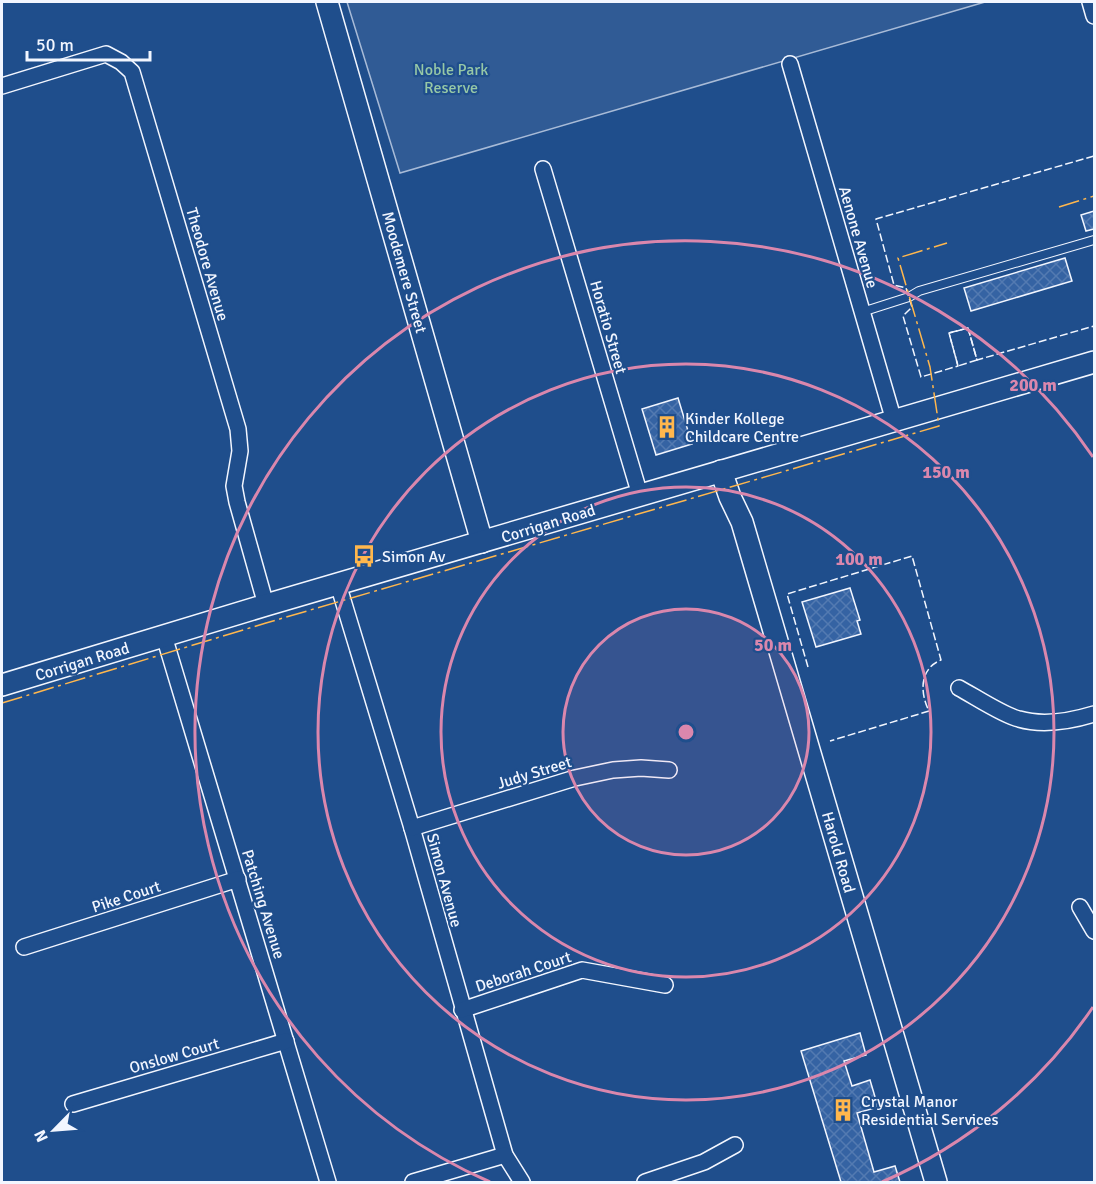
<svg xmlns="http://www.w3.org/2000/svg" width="1096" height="1184" font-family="Signika,sans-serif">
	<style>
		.park { fill: #305b95; stroke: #a8bbd7; stroke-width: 1.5 }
		.building { fill: url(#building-cross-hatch); stroke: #f2f6ff; stroke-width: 1.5 }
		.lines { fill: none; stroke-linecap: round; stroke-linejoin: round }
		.lane-casing { stroke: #f2f6ff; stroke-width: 10 }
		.street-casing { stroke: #f2f6ff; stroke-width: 18 }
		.secondary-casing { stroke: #f2f6ff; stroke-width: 24 }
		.lane { stroke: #1f4e8c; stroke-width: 8 }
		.street { stroke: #1f4e8c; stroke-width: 15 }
		.secondary { stroke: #1f4e8c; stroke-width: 21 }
		.fence { stroke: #f2f6ff; stroke-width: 1.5; stroke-dasharray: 8 3; stroke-linecap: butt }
		.power { stroke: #ffb74d; stroke-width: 1.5; stroke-dasharray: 21 4.5 3 4.5; stroke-linecap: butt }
		.ring { fill: none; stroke: #da87ad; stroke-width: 3 }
		.labels { text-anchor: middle; stroke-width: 4.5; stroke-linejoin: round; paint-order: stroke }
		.park-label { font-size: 16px; fill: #97c8a6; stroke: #1f4e8c }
		.street-label { font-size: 16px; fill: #f2f6ff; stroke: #1f4e8c }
		.poi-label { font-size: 16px; fill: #f2f6ff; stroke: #1f4e8c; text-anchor: start }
		.centre { fill: #da87ad; stroke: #1f4e8c; stroke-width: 3 }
		.ring-label { font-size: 18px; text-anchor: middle; font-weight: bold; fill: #da87ad; stroke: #1f4e8c; stroke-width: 4.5; stroke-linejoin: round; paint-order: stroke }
	</style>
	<defs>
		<pattern id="building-cross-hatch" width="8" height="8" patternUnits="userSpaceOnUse" patternTransform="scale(1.5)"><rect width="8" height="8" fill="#3563a3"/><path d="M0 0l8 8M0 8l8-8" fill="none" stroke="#537ab1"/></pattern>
	</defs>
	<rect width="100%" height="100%" fill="#1f4e8c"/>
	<!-- park -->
	<polygon class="park" points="347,2 985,2 400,173"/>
	<!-- building -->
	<g class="building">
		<polygon points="1094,211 1094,229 1086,231 1081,215"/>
		<polygon points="1065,258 1072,281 971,311 964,288"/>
		<polygon points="678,398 692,444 656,455 642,409"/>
		<polygon points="850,588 860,620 857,621 861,634 816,647 802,602"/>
		<polygon points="860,1033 866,1055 844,1061 852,1086 870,1080 878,1107 857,1113 874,1172 895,1166 900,1182 841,1182 801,1051"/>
	</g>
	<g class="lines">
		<!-- lane casing -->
		<g class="lane-casing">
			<polyline id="lane" points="862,312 909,297 919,291 1094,240"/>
		</g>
		<!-- street casing -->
		<g class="street-casing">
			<g id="street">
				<polyline points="1090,2 1094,16"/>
				<polyline points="790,64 894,421"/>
				<polyline points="2,86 106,54 121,62 132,72 238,429 240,451 234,486 237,502 266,605"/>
				<polyline points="543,169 640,495"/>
				<polyline points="338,584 412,828 505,1155 522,1182"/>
				<polyline points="164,636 328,1182"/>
				<path d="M959,688C974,696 1004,716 1019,719C1043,726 1071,721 1094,714"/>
				<polyline points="412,828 575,778 613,770 641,768 669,770"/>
				<polyline points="1080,907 1094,931"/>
				<polyline points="24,947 238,879"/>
				<polyline points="462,1010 582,970 665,985"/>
				<polyline points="73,1104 286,1041"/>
				<polyline points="413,1182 505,1155"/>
				<polyline points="645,1182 704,1162 735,1145"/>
			</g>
		</g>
		<!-- secondary casing -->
		<g class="secondary-casing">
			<g id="secondary">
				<polyline points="327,2 482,542"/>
				<polyline points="721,471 730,497 742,522 936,1182"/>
				<polyline points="2,685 266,605 1094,362"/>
			</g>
		</g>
		<!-- lane -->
		<use href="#lane" class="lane"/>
		<!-- street -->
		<use href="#street" class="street"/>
		<!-- secondary -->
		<use href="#secondary" class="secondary"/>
		<!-- fence -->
		<g class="fence">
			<polyline points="1094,156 876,219 894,285 906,288 912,307 903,316 921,377 958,366 949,333 968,328 977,360 1094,326"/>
			<polygon points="968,328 977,360 958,366 949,333"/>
			<path d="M808,667L787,594L912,556L941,660C919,669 920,693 929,711L830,741"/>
		</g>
		<!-- power -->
		<g class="power">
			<polyline points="1059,207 1094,196"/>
			<polyline points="2,703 266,623 939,426 930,367 898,258 947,243"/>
		</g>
	</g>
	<!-- distance rings -->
	<circle cx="686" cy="732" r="123" fill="#da87ad" fill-opacity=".12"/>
	<g class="ring">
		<circle cx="686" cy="732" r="123"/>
		<circle cx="686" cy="732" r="245"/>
		<circle cx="686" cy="732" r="368"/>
		<path d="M1093 1007A491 491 0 0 1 882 1182M490 1182A491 491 0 1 1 1093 457"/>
	</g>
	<!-- icons -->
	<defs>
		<g id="building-bare" transform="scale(1.8)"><path d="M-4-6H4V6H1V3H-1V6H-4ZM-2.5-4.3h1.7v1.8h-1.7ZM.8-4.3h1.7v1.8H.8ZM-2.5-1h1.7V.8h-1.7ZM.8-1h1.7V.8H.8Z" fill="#ffb74d" stroke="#1f4e8c" stroke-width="2.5" paint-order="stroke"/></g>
		<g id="bus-bare" transform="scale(1.8)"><path d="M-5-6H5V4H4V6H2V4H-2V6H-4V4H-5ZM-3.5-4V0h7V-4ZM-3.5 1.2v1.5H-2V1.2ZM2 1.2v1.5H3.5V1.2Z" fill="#ffb74d" stroke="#1f4e8c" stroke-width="2.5" paint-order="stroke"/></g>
	</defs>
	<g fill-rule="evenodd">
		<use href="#building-bare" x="667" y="427"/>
		<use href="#bus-bare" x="364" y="556"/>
		<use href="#building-bare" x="843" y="1110"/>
	</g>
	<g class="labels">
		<!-- park labels -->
		<g class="park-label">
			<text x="451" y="75">Noble Park<tspan x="451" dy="18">Reserve</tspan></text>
		</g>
		<!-- street labels -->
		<g class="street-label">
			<text transform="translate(859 237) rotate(74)" y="6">Aenone Avenue</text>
			<text transform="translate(208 264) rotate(74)" y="6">Theodore Avenue</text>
			<text transform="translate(405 272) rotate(74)" y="6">Moodemere Street</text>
			<text transform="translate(609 327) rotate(74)" y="6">Horatio Street</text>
			<text transform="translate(548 523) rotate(-17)" y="6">Corrigan Road</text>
			<text transform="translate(82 661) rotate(-17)" y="6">Corrigan Road</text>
			<text transform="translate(534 772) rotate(-17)" y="6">Judy Street</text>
			<text transform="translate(839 852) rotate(74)" y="6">Harold Road</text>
			<text transform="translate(445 880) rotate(75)" y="6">Simon Avenue</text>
			<text transform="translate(126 896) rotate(-18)" y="6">Pike Court</text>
			<text transform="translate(264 904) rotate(73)" y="6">Patching Avenue</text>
			<text transform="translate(523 971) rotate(-18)" y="6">Deborah Court</text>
			<text transform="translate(174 1055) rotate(-16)" y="6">Onslow Court</text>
		</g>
		<!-- poi labels -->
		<g class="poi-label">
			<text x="685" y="424">Kinder Kollege<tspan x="685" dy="18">Childcare Centre</tspan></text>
			<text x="382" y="562">Simon Av</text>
			<text x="861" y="1107">Crystal Manor<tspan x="861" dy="18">Residential Services</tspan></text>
		</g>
	</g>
	<circle cx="686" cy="732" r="9" class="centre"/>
	<g class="ring-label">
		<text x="1033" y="391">200 m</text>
		<text x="946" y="478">150 m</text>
		<text x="859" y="565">100 m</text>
		<text x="773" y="651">50 m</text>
	</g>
	<!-- border -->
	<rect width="1096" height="1184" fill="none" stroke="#f2f6ff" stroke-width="6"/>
	<!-- north arrow -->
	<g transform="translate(54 1130) rotate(245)" stroke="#1f4e8c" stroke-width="4.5" paint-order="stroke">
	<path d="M0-4.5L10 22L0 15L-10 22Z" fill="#f2f6ff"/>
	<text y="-9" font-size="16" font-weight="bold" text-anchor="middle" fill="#f2f6ff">N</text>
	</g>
	<!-- scale -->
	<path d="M27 51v9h123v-9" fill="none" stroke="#f2f6ff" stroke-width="3"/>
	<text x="36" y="51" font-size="18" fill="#f2f6ff" stroke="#1f4e8c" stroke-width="4.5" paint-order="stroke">50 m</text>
</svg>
